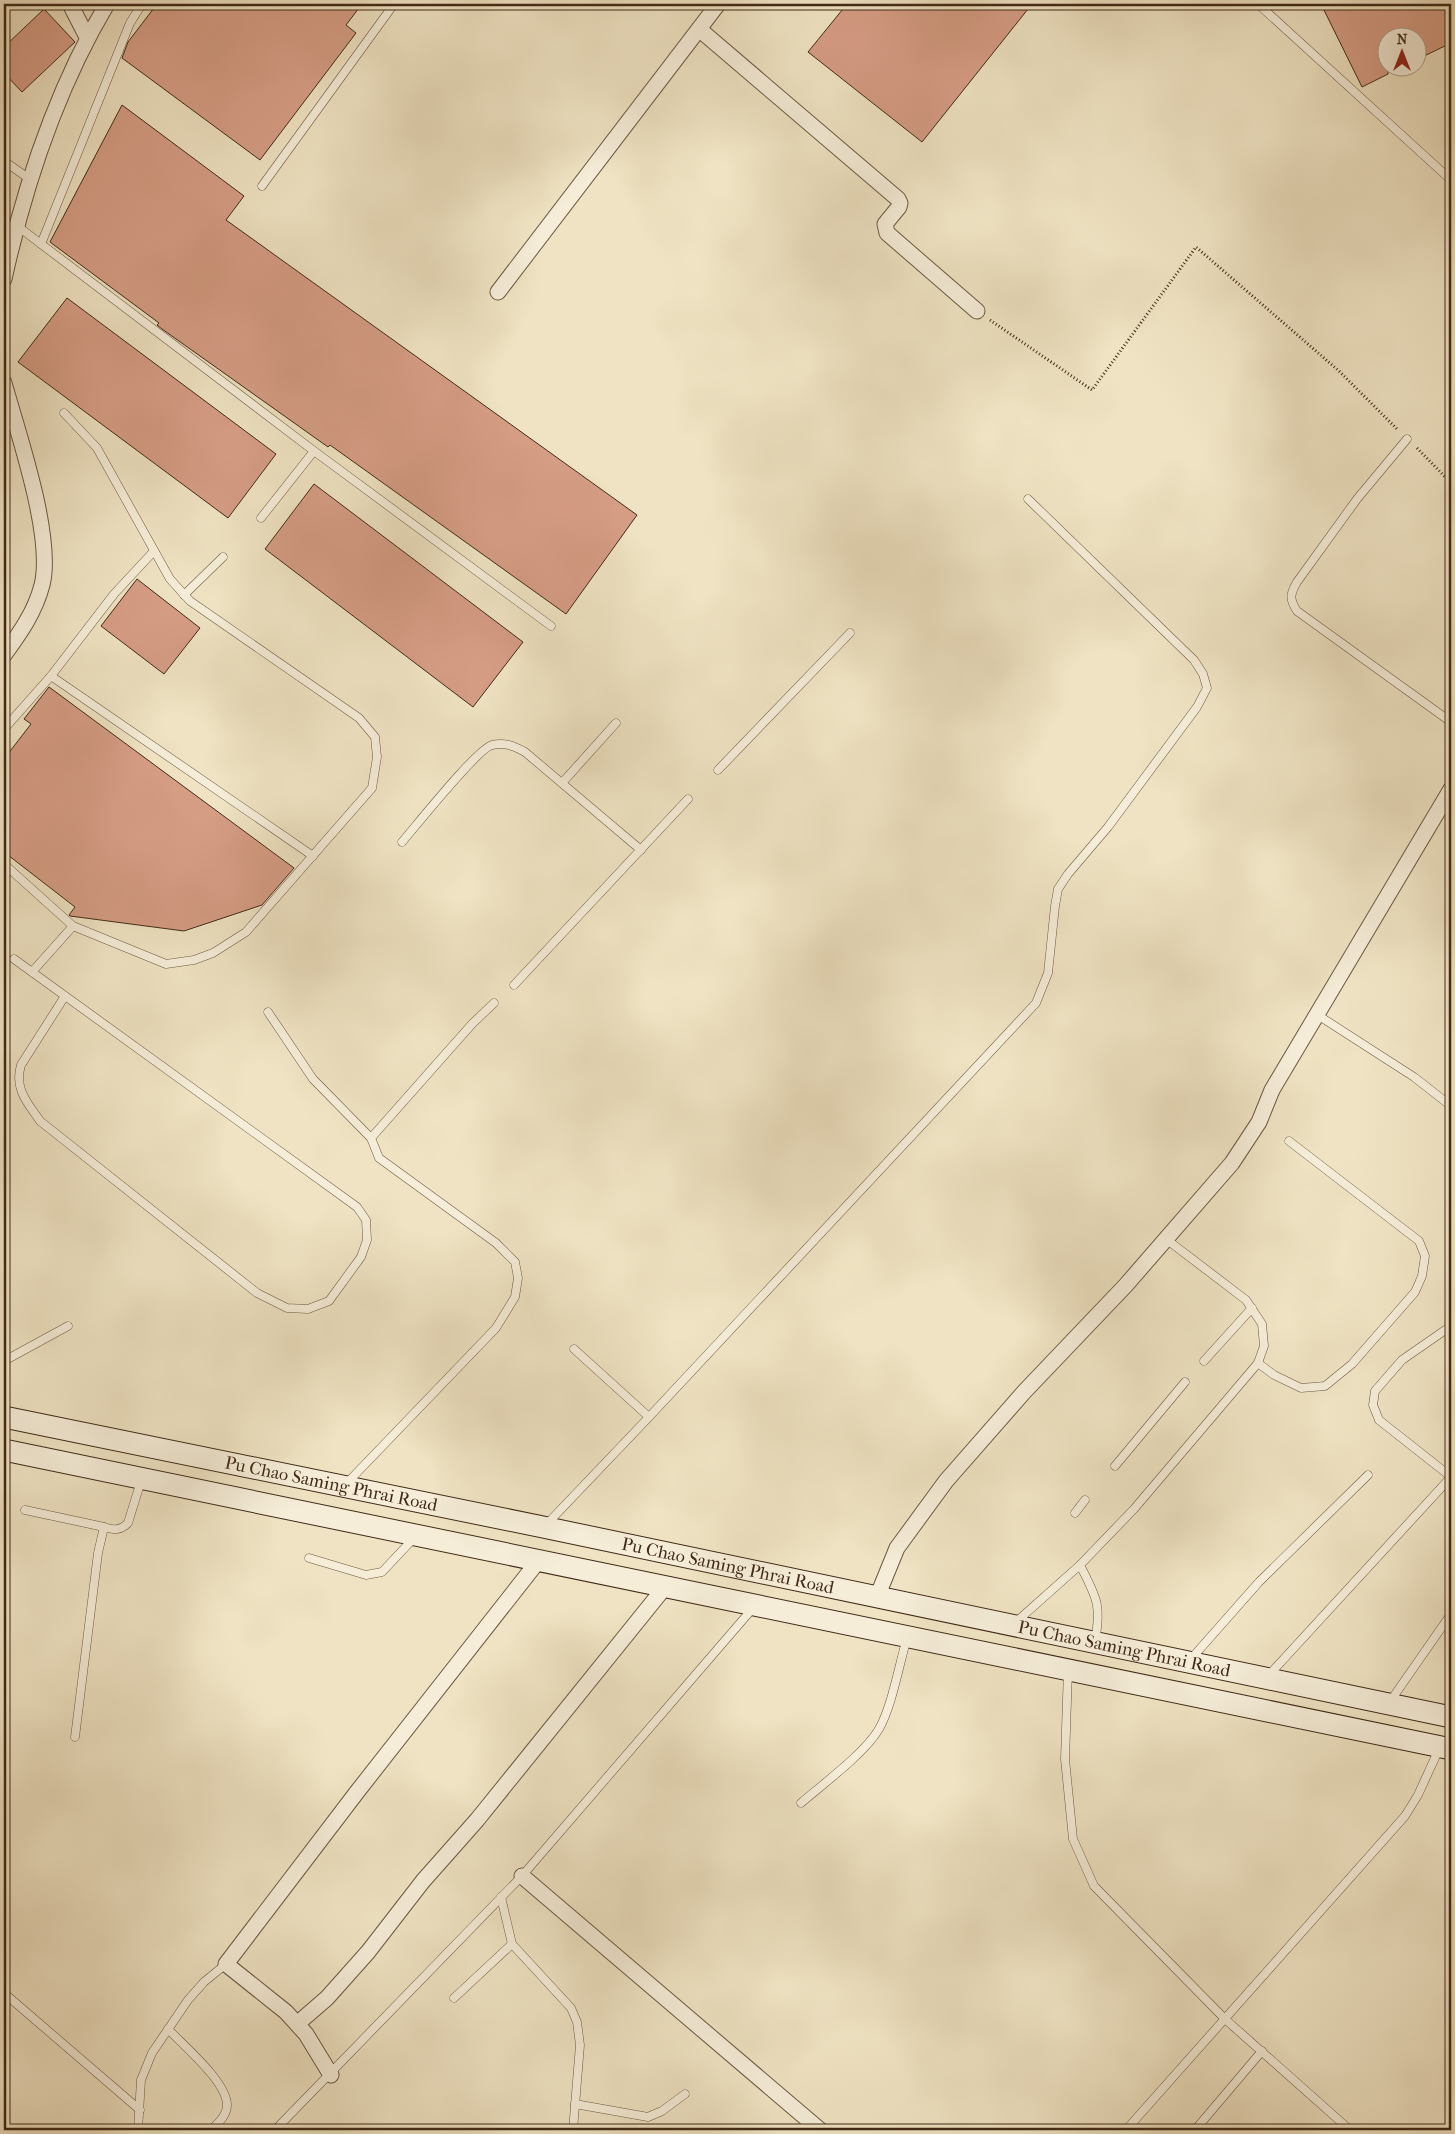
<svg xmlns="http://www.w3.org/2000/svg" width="1455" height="2134" font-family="'IM FELL French Canon',serif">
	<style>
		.building { fill: #d69d85; stroke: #412a17 }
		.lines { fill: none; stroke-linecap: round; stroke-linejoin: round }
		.lane-casing { stroke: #6c5842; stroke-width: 9 }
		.street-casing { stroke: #6c5842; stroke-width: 17 }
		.secondary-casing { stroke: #412a17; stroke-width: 23 }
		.path { stroke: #412a17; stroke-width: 3; stroke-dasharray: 1 2.5; stroke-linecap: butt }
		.lane { stroke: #f5edd8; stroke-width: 8 }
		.street { stroke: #f5edd8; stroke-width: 15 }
		.secondary { stroke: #f5edd8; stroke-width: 21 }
		.labels { text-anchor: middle; stroke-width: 5; stroke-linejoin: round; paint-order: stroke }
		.street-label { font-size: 18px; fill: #412a17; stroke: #f5edd8 }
	</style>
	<rect width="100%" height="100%" fill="#efe3c3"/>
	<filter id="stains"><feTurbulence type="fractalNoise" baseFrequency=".004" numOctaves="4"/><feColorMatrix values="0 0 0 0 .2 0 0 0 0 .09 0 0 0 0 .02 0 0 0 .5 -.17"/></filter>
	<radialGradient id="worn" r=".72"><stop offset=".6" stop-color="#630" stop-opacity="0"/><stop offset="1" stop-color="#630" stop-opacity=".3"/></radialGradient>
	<!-- building -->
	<g class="building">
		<polygon points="157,4 362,4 346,25 356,33 260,160 122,58 128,42"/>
		<polygon points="847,4 1032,4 922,142 808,52"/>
		<polygon points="1321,4 1451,4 1451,43 1418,59 1418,38 1388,38 1388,74 1362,87"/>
		<polygon points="44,9 75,42 22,92 4,73 4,47"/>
		<polygon points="122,105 244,196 226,220 637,515 566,614 330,445 328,447 162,329 157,325 159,323 50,242"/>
		<polygon points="67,298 276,454 228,518 18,362"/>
		<polygon points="314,484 523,642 473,707 265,549"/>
		<polygon points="137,579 200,628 164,674 101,626"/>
		<polygon points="49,687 294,868 262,905 184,931 70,916 69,915 75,907 4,852 4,759 31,724 24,719"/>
	</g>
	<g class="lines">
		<!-- lane casing -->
		<g class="lane-casing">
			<g id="lane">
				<polyline points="1258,4 1451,180"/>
				<polyline points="4,161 31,180"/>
				<polyline points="262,186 394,4"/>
				<polyline points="16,225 314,451 551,626"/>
				<polyline points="41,244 130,23 142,4"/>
				<path d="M1407,439L1357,499L1297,582C1290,594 1289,599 1297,611L1451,722"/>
				<polyline points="261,518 314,451"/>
				<polyline points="184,595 223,557"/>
				<polyline points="51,676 313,856"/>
				<polyline points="4,729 51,676 114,594 154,551"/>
				<polyline points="718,770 850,633"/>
				<polyline points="562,783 616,723"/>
				<path d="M402,842C416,826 477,749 492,745C505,742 514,746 525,752L641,850"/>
				<polyline points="4,864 73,926 166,964 194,960 213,953 246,932 372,788 377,757 375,737 359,718 190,601 170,579 97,448 64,413"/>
				<path d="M14,959L357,1207L366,1220L367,1240L361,1257L329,1301L308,1309L287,1308L257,1293L40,1121C27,1102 14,1089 21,1065L65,996"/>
				<polyline points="32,972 73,926"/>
				<polyline points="514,985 688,799"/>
				<polyline points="268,1012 313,1079 371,1138"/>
				<polyline points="1316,1014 1414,1077 1451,1106"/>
				<polyline points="574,1349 649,1417"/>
				<polyline points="4,1361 68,1326"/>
				<polyline points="1204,1361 1252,1308"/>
				<polyline points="1258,1363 1274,1375 1301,1388 1325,1386 1352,1364 1415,1292 1422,1276 1425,1256 1419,1241 1289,1141"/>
				<polyline points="1115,1466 1185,1382"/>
				<polyline points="1450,1476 1379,1420 1373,1405 1375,1391 1402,1360 1451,1326"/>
				<polyline points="347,1483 496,1328 515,1297 518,1278 515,1262 496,1243 379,1158 371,1138 472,1024 494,1003"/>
				<polyline points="25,1510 104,1527 98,1553 75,1737"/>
				<polyline points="1075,1513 1085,1500"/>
				<polyline points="545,1526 649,1417 1036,1003 1048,973 1055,906 1058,889 1068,874 1108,827 1197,707 1207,688 1203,674 1194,660 1028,499"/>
				<path d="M104,1527C114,1530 120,1531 128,1523L141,1481"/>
				<polyline points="309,1558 366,1575 382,1572 414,1538"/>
				<path d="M1080,1565C1096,1597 1102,1604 1095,1641"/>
				<polyline points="1016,1622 1080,1565 1134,1509 1258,1363 1264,1346 1262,1324 1246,1300 1166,1239"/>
				<polyline points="1191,1659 1259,1582 1368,1475"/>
				<polyline points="1068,1670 1065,1759 1073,1839 1094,1886 1225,2019 1350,2130"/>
				<polyline points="1269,1675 1451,1477"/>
				<polyline points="1389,1703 1451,1614"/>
				<path d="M801,1803C823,1784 865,1753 879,1729C892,1706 899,1665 907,1638"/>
				<polyline points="501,1897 512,1944 571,2008 577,2022 580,2045 573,2130"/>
				<polyline points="4,1993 140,2110"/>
				<polyline points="454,1998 512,1944"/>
				<path d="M168,2029C184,2046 227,2082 227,2105C227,2116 218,2123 211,2130"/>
				<polyline points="575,2104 648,2117 662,2111 685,2094"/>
				<polyline points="138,2130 141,2080 152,2053 188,2000 204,1982 226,1964"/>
				<polyline points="275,2130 522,1876 753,1608"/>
				<polyline points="1126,2130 1405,1816 1418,1795 1439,1749"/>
				<polyline points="1195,2130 1262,2051"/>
			</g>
		</g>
		<!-- street casing -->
		<g class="street-casing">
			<g id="street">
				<polyline points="70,4 87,37"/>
				<polyline points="699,29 898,199 900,203 899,207 885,224 887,233 977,311"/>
				<path d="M4,279C25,184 57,88 107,4"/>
				<polyline points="498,292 718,4"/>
				<path d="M4,383C18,433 54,537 42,585C35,612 20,633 4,655"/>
				<polyline points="877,1597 897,1548 946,1481 1024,1392 1126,1285 1232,1163 1259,1122 1272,1090 1451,789"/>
				<polyline points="522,1876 820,2130"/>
				<polyline points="297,2024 327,1998 368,1952 423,1881 477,1820 665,1587"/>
				<polyline points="331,2075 306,2034 286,2012 226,1964 357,1792 539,1560"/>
			</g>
		</g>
		<!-- secondary casing -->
		<g class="secondary-casing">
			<g id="secondary">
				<path id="s1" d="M4,1417L543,1527L1451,1717"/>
				<path d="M4,1450C486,1551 969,1648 1451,1749"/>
			</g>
		</g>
		<!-- path -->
		<g class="path">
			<polyline points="990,320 1092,390 1196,247 1339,371 1398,430"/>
			<polyline points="1417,448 1451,483"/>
		</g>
		<!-- lane -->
		<use href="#lane" class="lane"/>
		<!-- street -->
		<use href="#street" class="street"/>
		<!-- secondary -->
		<use href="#secondary" class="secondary"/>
	</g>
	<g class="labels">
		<!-- street labels -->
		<g class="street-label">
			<text dy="6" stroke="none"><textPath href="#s1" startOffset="334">Pu Chao Saming Phrai Road</textPath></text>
			<text dy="6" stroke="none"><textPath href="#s1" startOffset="739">Pu Chao Saming Phrai Road</textPath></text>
			<text dy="6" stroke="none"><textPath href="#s1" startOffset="1144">Pu Chao Saming Phrai Road</textPath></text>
		</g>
	</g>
	<!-- margin -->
	<rect width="1455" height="2134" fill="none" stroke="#efe3c3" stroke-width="20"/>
	<rect x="5" y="5" width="1445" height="2124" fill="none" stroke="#412a17" stroke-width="2.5"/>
	<rect x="10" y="10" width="1435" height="2114" fill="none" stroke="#412a17"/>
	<!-- north arrow -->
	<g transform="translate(1402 52)"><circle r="24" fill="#f5edd8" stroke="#ad9f8b"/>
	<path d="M0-4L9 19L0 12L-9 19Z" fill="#8f2418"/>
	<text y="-8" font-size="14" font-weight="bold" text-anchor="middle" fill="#412a17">N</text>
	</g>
	<rect width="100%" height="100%" filter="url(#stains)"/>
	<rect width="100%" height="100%" fill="url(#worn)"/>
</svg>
